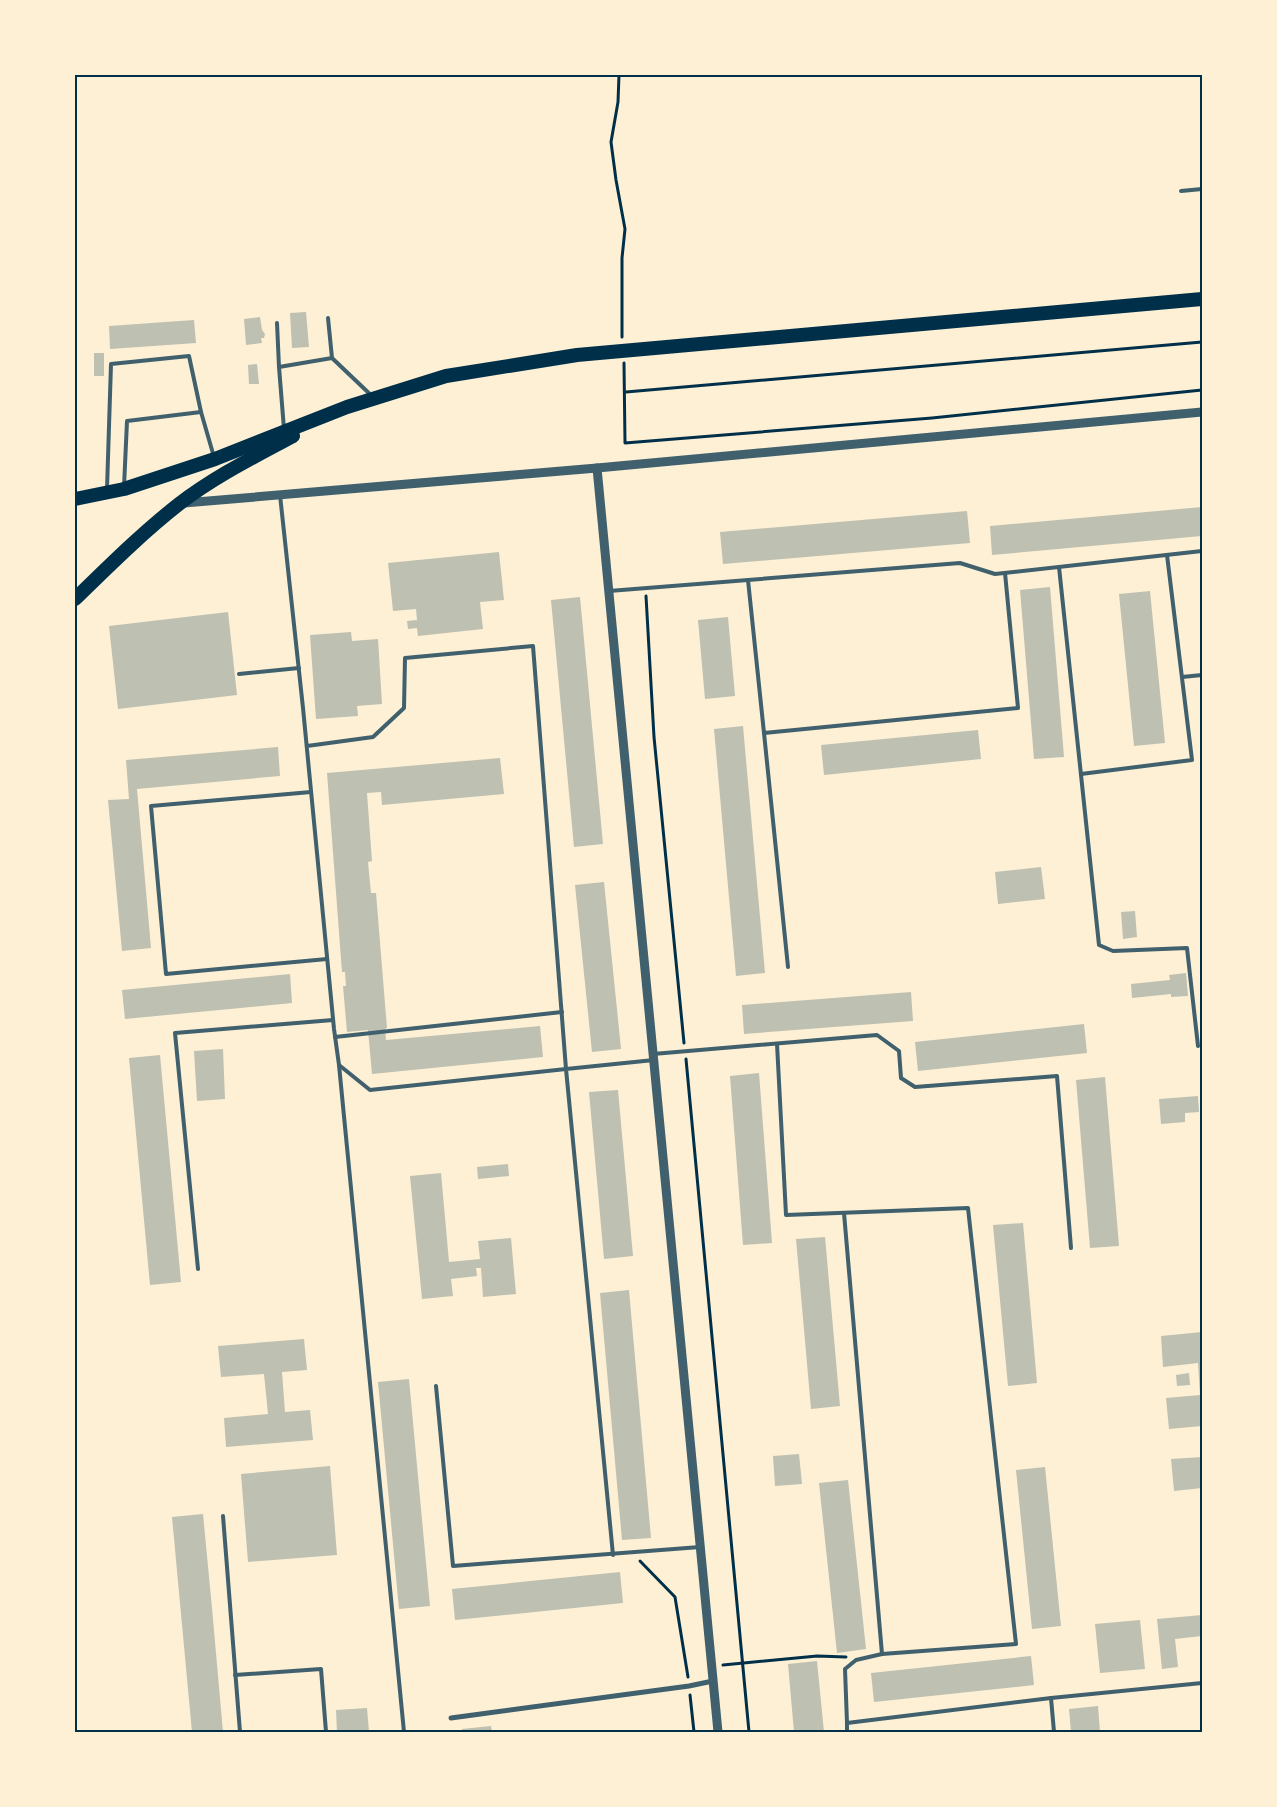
<svg xmlns="http://www.w3.org/2000/svg" width="1277" height="1807" font-family="'Source Serif 4',serif">
	<style>
		.building { fill: #bec0b2 }
		.lines { fill: none; stroke-linecap: round; stroke-linejoin: round }
		.path { stroke: #003049; stroke-width: 3 }
		.service { stroke: #3f606c; stroke-width: 4 }
		.minor { stroke: #3f606c; stroke-width: 5 }
		.tertiary { stroke: #3f606c; stroke-width: 9 }
		.trunk { stroke: #003049; stroke-width: 14 }
		.neatline { fill: none; stroke: #003049; stroke-width: 2 }
	</style>
	<rect width="100%" height="100%" fill="#fdf0d5"/>
	<!-- building -->
	<g class="building">
		<polygon points="306,312 309,347 292,348 290,313"/>
		<polygon points="260,317 262,330 265,334 264,338 261,338 262,343 246,345 244,319"/>
		<polygon points="194,320 196,343 110,349 109,326"/>
		<rect x="94" y="353" width="10" height="23"/>
		<polygon points="257,364 259,384 249,384 248,365"/>
		<polygon points="1202,507 1202,536 992,555 990,526"/>
		<polygon points="967,511 970,543 723,564 720,532"/>
		<polygon points="499,552 504,600 480,602 483,629 418,636 417,628 408,629 407,621 417,620 416,609 393,611 388,563"/>
		<polygon points="1050,587 1064,757 1034,759 1020,590"/>
		<polygon points="1150,591 1165,743 1134,746 1119,594"/>
		<polygon points="580,597 603,844 574,847 551,600"/>
		<polygon points="228,612 237,695 118,709 109,626"/>
		<polygon points="728,617 735,696 705,699 698,620"/>
		<polygon points="351,632 352,641 378,639 382,704 357,706 358,716 316,719 310,635"/>
		<polygon points="743,726 765,973 736,976 714,729"/>
		<polygon points="978,730 981,759 824,775 821,745"/>
		<polygon points="278,747 280,776 137,789 151,948 122,951 108,800 129,799 126,760"/>
		<polygon points="500,758 504,794 382,805 381,792 367,793 372,861 368,862 371,893 376,893 387,1028 385,1029 386,1040 540,1026 543,1057 372,1074 368,1030 347,1032 343,986 346,986 345,972 342,972 327,773"/>
		<polygon points="1041,867 1045,899 998,904 995,872"/>
		<polygon points="604,882 621,1049 592,1052 575,885"/>
		<polygon points="1135,911 1137,937 1123,939 1121,912"/>
		<polygon points="1186,973 1188,996 1171,997 1171,994 1132,998 1131,984 1170,980 1169,975"/>
		<polygon points="290,974 292,1003 125,1019 122,990"/>
		<polygon points="911,992 913,1021 744,1034 742,1005"/>
		<polygon points="1084,1024 1087,1053 918,1071 915,1042"/>
		<polygon points="223,1049 225,1099 197,1101 194,1051"/>
		<polygon points="160,1055 181,1282 150,1285 129,1058"/>
		<polygon points="759,1073 772,1243 743,1245 730,1076"/>
		<polygon points="1105,1077 1119,1246 1090,1248 1076,1080"/>
		<polygon points="618,1090 633,1256 604,1259 589,1092"/>
		<polygon points="1198,1096 1199,1112 1185,1113 1185,1122 1161,1124 1159,1099"/>
		<polygon points="508,1164 509,1176 478,1179 477,1167"/>
		<polygon points="441,1173 449,1262 480,1259 478,1241 511,1238 516,1294 483,1297 481,1268 476,1268 477,1276 451,1279 453,1296 422,1299 410,1176"/>
		<polygon points="1023,1223 1037,1383 1008,1386 993,1225"/>
		<polygon points="825,1237 840,1406 811,1409 796,1239"/>
		<polygon points="629,1290 651,1538 622,1540 600,1293"/>
		<polygon points="1202,1332 1202,1426 1169,1429 1166,1398 1200,1395 1198,1363 1163,1367 1161,1336"/>
		<polygon points="304,1339 307,1370 282,1372 285,1412 310,1410 313,1440 226,1447 224,1418 268,1414 264,1374 221,1377 218,1346"/>
		<polygon points="1189,1373 1190,1385 1177,1386 1176,1375"/>
		<polygon points="409,1379 430,1606 399,1609 378,1382"/>
		<polygon points="799,1454 802,1484 775,1486 773,1456"/>
		<polygon points="1202,1457 1202,1488 1174,1491 1171,1459"/>
		<polygon points="330,1466 337,1555 248,1562 241,1474"/>
		<polygon points="1045,1467 1061,1626 1032,1629 1016,1470"/>
		<polygon points="848,1480 866,1649 837,1653 819,1483"/>
		<polygon points="203,1514 212,1608 223,1732 192,1732 172,1517"/>
		<polygon points="620,1572 623,1603 455,1620 452,1589"/>
		<polygon points="1202,1615 1202,1636 1175,1639 1178,1667 1162,1669 1157,1619"/>
		<polygon points="1140,1620 1145,1669 1100,1673 1095,1624"/>
		<polygon points="1031,1656 1034,1685 874,1702 871,1673"/>
		<polygon points="817,1661 824,1732 794,1732 788,1664"/>
		<polygon points="1098,1706 1100,1732 1071,1732 1069,1709"/>
		<polygon points="367,1708 369,1732 337,1732 336,1710"/>
		<polygon points="491,1726 492,1732 462,1732 462,1729"/>
	</g>
	<g class="lines">
		<!-- path -->
		<g class="path">
			<polyline points="619,75 618,102 611,142 616,180 625,229 622,258 622,337"/>
			<polyline points="624,363 625,443 932,418 1202,390"/>
			<polyline points="626,392 1202,342"/>
			<polyline points="646,596 654,737 684,1043"/>
			<polyline points="686,1059 749,1732"/>
			<polyline points="640,1561 675,1597 688,1677"/>
			<polyline points="723,1665 817,1656 846,1657"/>
			<polyline points="690,1695 694,1732"/>
		</g>
		<!-- service -->
		<g class="service">
			<polyline points="1181,191 1202,189"/>
			<polyline points="328,318 332,358 373,397"/>
			<polyline points="277,323 279,367"/>
			<polyline points="284,429 279,367 332,358"/>
			<polyline points="124,487 127,421 201,412"/>
			<polyline points="107,489 111,364 189,356 201,412 214,457"/>
			<polyline points="280,495 303,708 334,1029 339,1065 370,1090 566,1069 533,646 405,658 404,708 373,737 307,746"/>
			<polyline points="1059,567 1099,945 1113,951 1187,948 1198,1046"/>
			<polyline points="748,580 764,733 1018,708 1005,573"/>
			<polyline points="609,591 960,563 995,574 1202,551"/>
			<polyline points="239,674 299,668"/>
			<polyline points="1182,677 1202,675"/>
			<polyline points="764,733 788,967"/>
			<polyline points="1081,774 1192,760 1167,555"/>
			<polyline points="311,792 151,806 166,974 327,959"/>
			<polyline points="335,1037 562,1012"/>
			<polyline points="777,1044 786,1215 968,1208 1016,1644 882,1654 856,1660 845,1669 847,1723"/>
			<polyline points="653,1054 877,1035 899,1051 901,1078 915,1087 1057,1076 1071,1248"/>
			<polyline points="339,1065 404,1732"/>
			<polyline points="844,1213 882,1654"/>
			<polyline points="198,1269 175,1033 333,1020"/>
			<polyline points="436,1386 453,1566 700,1547"/>
			<polyline points="223,1516 240,1732"/>
			<polyline points="613,1555 566,1069 654,1060"/>
			<polyline points="235,1675 321,1669 326,1732"/>
			<polyline points="1051,1698 1054,1732"/>
			<polyline points="847,1732 847,1723 1051,1698 1202,1683"/>
		</g>
		<!-- minor -->
		<polyline class="minor" points="451,1718 689,1686 713,1681"/>
		<!-- tertiary -->
		<g class="tertiary">
			<polyline points="597,468 718,1732"/>
			<polyline points="184,503 597,468 1202,412"/>
		</g>
		<!-- trunk -->
		<g class="trunk">
			<polyline points="75,499 124,489 215,459 347,407 446,376 577,355 1202,299"/>
			<path d="M75,599C109,566 142,533 179,504C214,477 254,457 293,436"/>
		</g>
	</g>
	<!-- border -->
	<rect width="1277" height="1807" fill="none" stroke="#fdf0d5" stroke-width="152"/>
	<rect x="76" y="76" width="1125" height="1655" class="neatline"/>
</svg>
